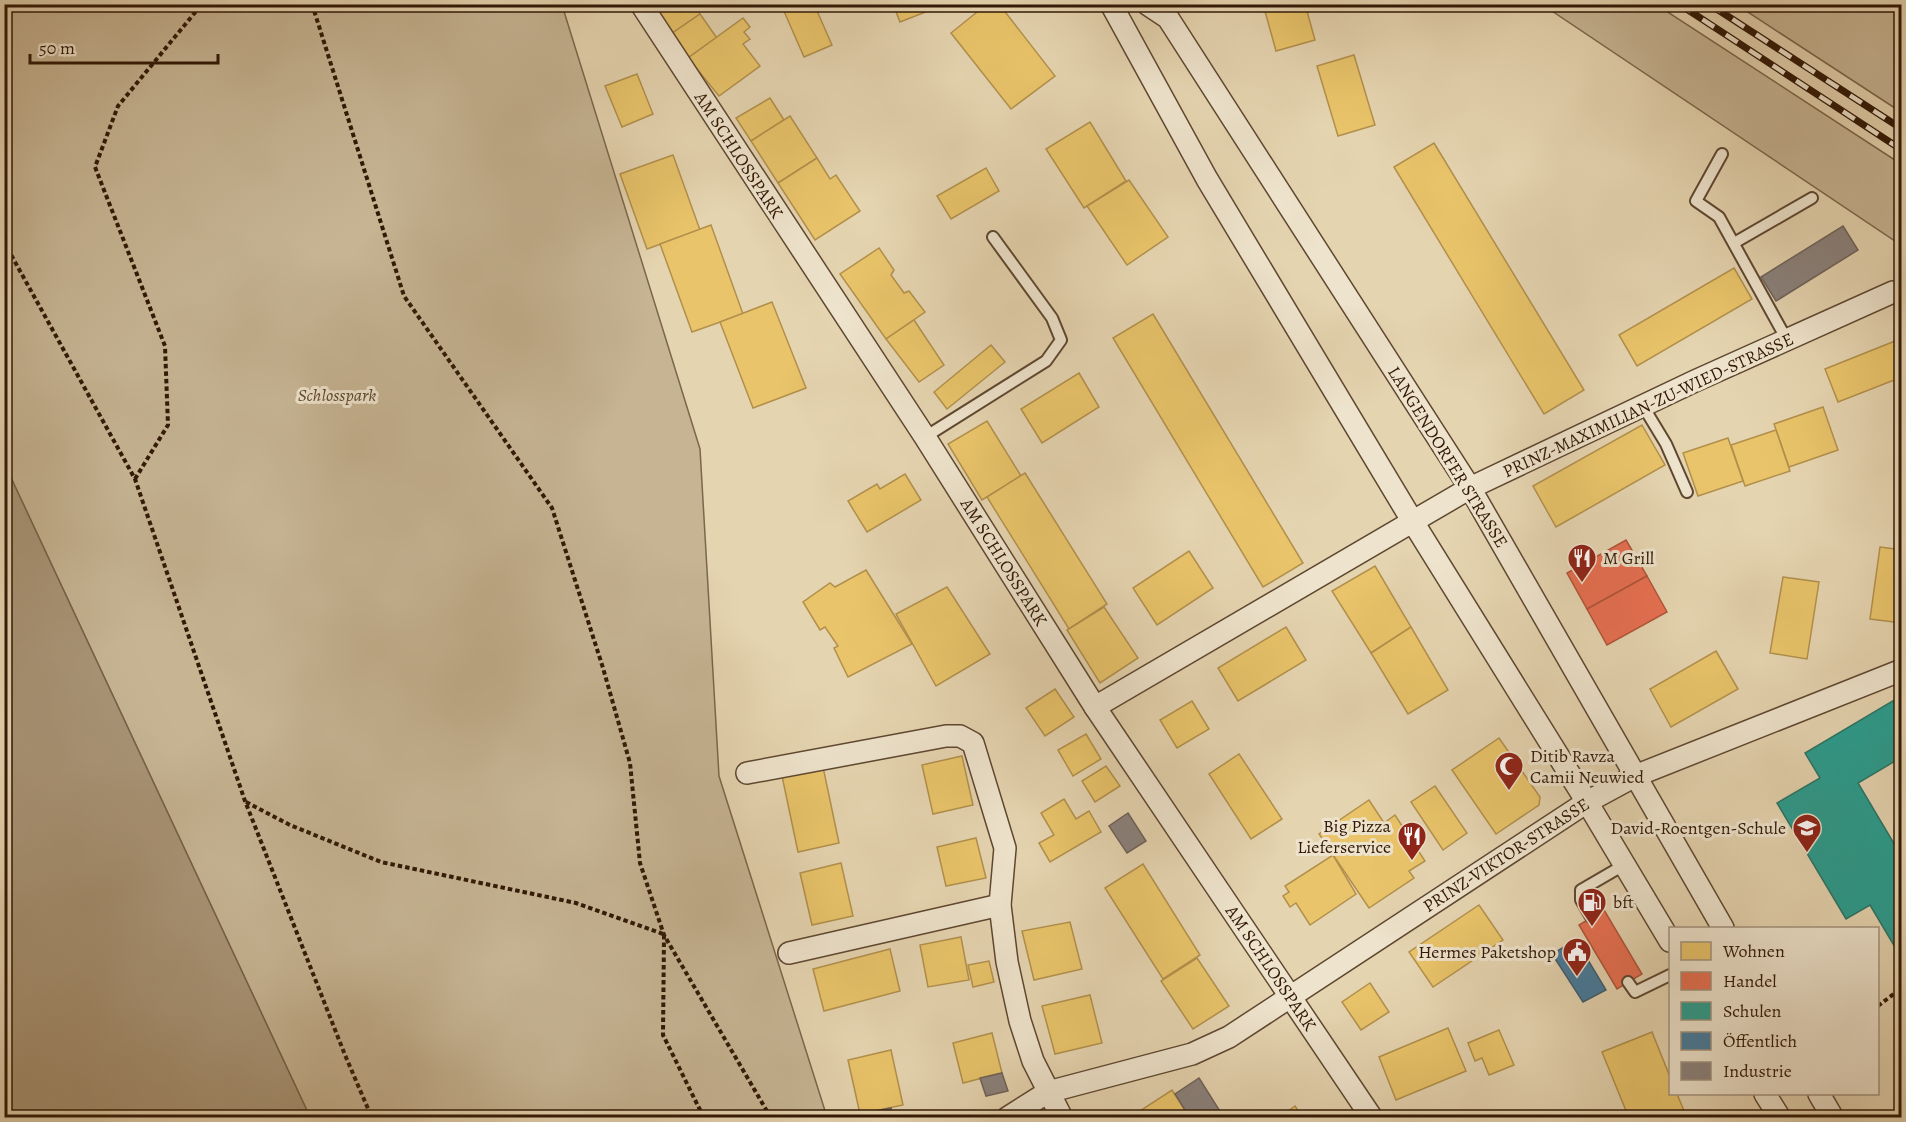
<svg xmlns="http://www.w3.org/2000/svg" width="1906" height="1122" font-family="Alegreya,serif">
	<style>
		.green { fill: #c6b493; stroke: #7c664c; stroke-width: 1.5 }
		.water { fill: #a89476; stroke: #786249; stroke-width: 1.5 }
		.homes { fill: #e9c46a; stroke: #b2904c; stroke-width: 1.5 }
		.shops { fill: #e76f51; stroke: #b0553a; stroke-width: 1.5 }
		.schools { fill: #2a9d8f; stroke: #2c7566; stroke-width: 1.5 }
		.public { fill: #457b9d; stroke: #3f5d70; stroke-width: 1.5 }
		.industry { fill: #8a817c; stroke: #6f6259; stroke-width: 1.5 }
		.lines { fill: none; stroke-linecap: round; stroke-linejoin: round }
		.service-casing { stroke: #5e4730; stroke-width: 14 }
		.minor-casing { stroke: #5e4730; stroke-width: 24 }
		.path { stroke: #311806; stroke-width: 4; stroke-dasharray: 4.5 3; stroke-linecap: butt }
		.service { stroke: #eee3cc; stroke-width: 10 }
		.minor { stroke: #eee3cc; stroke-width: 21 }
		.rail-casing { stroke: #311806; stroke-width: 7 }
		.rail { stroke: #eee3cc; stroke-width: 4.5; stroke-dasharray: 14; stroke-linecap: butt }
		.labels { text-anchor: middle; stroke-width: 6; stroke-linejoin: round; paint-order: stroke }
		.street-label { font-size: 18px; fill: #311806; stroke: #eee3cc }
		.park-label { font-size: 18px; font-style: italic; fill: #5e4730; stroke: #eee3cc }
		.poi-label { font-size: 18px; fill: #311806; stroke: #eee3cc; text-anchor: start }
	</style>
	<rect width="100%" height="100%" fill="#e5d4b0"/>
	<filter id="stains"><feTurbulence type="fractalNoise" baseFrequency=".00333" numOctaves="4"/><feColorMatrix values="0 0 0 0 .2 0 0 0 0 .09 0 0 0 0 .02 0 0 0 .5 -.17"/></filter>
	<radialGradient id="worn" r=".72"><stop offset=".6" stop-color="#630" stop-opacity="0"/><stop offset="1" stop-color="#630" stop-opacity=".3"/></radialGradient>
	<!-- green -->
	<g class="green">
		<polygon points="4,5 562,5 700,449 719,776 827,1117 310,1117 5,465"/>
		<polygon points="1543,5 1657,5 1901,164 1901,245"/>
		<polygon points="1737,5 1901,5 1901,112"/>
	</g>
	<!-- water -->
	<polygon class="water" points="5,465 310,1117 5,1117"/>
	<!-- homes -->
	<g class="homes">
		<polygon points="651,4 694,4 700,14 671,34"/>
		<polygon points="794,4 814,4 832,45 804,57 783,9"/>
		<polygon points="893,4 941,4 941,6 900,22"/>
		<polygon points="987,4 999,4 1055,76 1011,109 951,33"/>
		<polygon points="1263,4 1305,4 1315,40 1276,51"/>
		<polygon points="700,14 717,38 688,58 671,34"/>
		<polygon points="743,18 750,27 744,32 750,39 743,44 760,66 719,96 688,58"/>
		<polygon points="1354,55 1375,125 1338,136 1317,66"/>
		<polygon points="637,74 653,114 622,127 605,86"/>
		<polygon points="770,98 784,120 751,141 736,118"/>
		<polygon points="790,116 817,158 778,183 751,141"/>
		<polygon points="1090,122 1126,181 1084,208 1046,149"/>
		<polygon points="1434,143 1584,390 1544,414 1394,167"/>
		<polygon points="673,155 700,230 647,249 620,174"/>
		<polygon points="817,158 830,179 836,175 860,211 815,240 778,183"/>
		<polygon points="986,168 999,191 951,219 937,196"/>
		<polygon points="1129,180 1168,237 1127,265 1087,206"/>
		<polygon points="711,225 743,314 692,332 660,244"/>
		<polygon points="879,248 894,270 891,275 904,293 909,291 925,312 886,339 840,274"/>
		<polygon points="1734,268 1752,299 1637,366 1619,335"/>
		<polygon points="772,302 806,388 753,408 720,322"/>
		<polygon points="1153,314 1303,563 1263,587 1113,338"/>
		<polygon points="914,320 944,365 919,382 886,339"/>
		<polygon points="1895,341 1902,357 1902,377 1838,402 1825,369"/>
		<polygon points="991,345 1005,362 947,409 934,392"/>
		<polygon points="1079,373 1099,407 1042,443 1021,409"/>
		<polygon points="1823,407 1838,450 1789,467 1774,424"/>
		<polygon points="987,421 1021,476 982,500 948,444"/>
		<polygon points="1642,425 1665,465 1556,527 1533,486"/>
		<polygon points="1776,430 1790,471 1745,486 1731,445"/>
		<polygon points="1728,438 1743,481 1698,496 1683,453"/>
		<polygon points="1025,473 1107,604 1069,629 987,497"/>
		<polygon points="905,474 921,500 867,532 848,501 877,484 880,489"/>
		<polygon points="1880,547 1902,550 1902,623 1870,619"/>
		<polygon points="1189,551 1213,588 1157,625 1133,588"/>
		<polygon points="1375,566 1411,627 1371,653 1332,591"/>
		<polygon points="866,570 912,644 848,677 834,648 838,646 825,627 820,630 803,602 830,583 835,587"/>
		<polygon points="1783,577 1819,582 1807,659 1770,653"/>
		<polygon points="947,587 990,654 936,686 896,614"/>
		<polygon points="1104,607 1138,658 1100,683 1067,630"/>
		<polygon points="1286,627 1306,660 1238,701 1218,668"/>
		<polygon points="1411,627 1448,690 1408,714 1371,653"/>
		<polygon points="1716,651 1738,689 1671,727 1650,689"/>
		<polygon points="1055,689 1074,717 1045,736 1026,708"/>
		<polygon points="1192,701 1209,729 1177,748 1160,720"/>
		<polygon points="1086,734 1101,759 1073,776 1058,750"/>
		<polygon points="1499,738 1540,797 1539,805 1496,834 1452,770"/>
		<polygon points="1239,754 1282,819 1251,839 1209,774"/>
		<polygon points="962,756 973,805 933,814 922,765"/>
		<polygon points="1106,766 1120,786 1095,802 1082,781"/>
		<polygon points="823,767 839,843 798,852 782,776"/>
		<polygon points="1435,786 1467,833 1443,850 1411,802"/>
		<polygon points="1064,799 1076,819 1089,811 1101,832 1050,862 1039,843 1054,835 1041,813"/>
		<polygon points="1369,800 1384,823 1395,815 1425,861 1409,871 1414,878 1369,908 1319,834"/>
		<polygon points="976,838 986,878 946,886 937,847"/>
		<polygon points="1333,855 1356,894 1310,925 1296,903 1290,907 1283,896 1289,892 1285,886"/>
		<polygon points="841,863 853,916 812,925 800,873"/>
		<polygon points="1143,864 1200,955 1163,979 1105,888"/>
		<polygon points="1479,905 1503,940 1433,987 1409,952"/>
		<polygon points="1070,922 1082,969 1034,980 1022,931"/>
		<polygon points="961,937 969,980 928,987 920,945"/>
		<polygon points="890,949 900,991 824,1011 813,969"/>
		<polygon points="1197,958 1229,1006 1193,1029 1161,981"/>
		<polygon points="989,961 994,982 973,987 968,965"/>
		<polygon points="1370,983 1389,1012 1361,1030 1342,1002"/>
		<polygon points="1090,995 1102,1043 1055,1054 1042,1006"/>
		<polygon points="1448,1028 1466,1071 1396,1100 1379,1057"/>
		<polygon points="1499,1030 1514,1065 1489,1075 1482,1058 1475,1061 1468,1043"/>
		<polygon points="1652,1032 1670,1077 1670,1094 1677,1094 1687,1118 1629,1118 1602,1052"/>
		<polygon points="992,1033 1002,1073 963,1083 953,1043"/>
		<polygon points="891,1050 903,1105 860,1114 848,1060"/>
		<polygon points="1172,1090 1190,1118 1129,1118"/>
		<polygon points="1295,1106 1303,1118 1279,1118"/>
	</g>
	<!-- shops -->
	<g class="shops">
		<polygon points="1626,540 1647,576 1587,609 1567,573"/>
		<polygon points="1647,576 1667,612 1607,645 1587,609"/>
		<polygon points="1604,910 1642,974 1617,989 1579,925"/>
	</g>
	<!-- schools -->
	<polygon class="schools" points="1901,696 1902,757 1858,783 1902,857 1902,959 1870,905 1846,919 1777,803 1820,778 1805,753"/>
	<!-- public -->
	<polygon class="public" points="1576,940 1606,990 1583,1002 1552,954"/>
	<!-- industry -->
	<g class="industry">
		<polygon points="1843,226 1858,250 1776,301 1761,277"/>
		<polygon points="1128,813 1146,841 1127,853 1109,826"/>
		<polygon points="1002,1073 1008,1091 986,1096 980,1078"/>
		<polygon points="1199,1078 1223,1116 1220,1118 1190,1118 1175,1094"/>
		<polygon points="891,1108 893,1118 866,1118 865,1113"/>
	</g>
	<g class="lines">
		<!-- service casing -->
		<g class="service-casing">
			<g id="service">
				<polyline points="1722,154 1696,201 1719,217 1787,340"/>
				<polyline points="1734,243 1812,198"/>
				<polyline points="1643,406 1666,444 1687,492"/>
				<polyline points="925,437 1046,361 1061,340 1052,318 993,237"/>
				<polyline points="1591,917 1581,900 1581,890 1624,865"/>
				<polyline points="1628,982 1635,992 1670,975"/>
			</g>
		</g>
		<!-- minor casing -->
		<g class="minor-casing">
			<g id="minor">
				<polyline points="641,4 925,437 1095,707 1372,1118"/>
				<polyline points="1111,4 1207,179 1413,522 1587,802 1670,941"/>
				<polyline points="1147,4 1168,18 1470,488 1723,928"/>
				<polyline points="1095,707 1470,488 1695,381 1893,292"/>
				<polyline points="747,773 946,736 960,736 973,743 1005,848 1000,905 1007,962 1020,1021 1033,1061 1062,1118"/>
				<polyline points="789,953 1000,905"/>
				<polyline points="1765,1094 1780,1118"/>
				<polyline points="1819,1094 1833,1118"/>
				<polyline points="1007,1118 1048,1092 1192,1054 1229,1037 1587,802 1635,776 1902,670"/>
			</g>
		</g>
		<!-- path -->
		<g class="path">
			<polyline points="312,4 404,296 552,508 603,668 630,763 640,863 664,935 771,1118"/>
			<polyline points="4,242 135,479 245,801 345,1055 372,1118"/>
			<polyline points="135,479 168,425 165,346 95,167 118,106 202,4"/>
			<polyline points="246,802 290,825 381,862 576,903 663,934"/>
			<polyline points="664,935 663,1035 704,1118"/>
			<polyline points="1878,1006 1899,990"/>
		</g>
		<!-- service -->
		<use href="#service" class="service"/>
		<!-- minor -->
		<use href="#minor" class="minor"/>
		<!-- rail casing -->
		<g class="rail-casing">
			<g id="rail">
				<polyline points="1679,4 1902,150"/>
				<polyline points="1709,4 1902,129"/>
			</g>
		</g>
		<!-- rail -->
		<use href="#rail" class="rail"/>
	</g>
	<!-- icons -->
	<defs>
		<g id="restaurant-pin" transform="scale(1.5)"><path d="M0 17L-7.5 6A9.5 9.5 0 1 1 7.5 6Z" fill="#8f2418" stroke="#eee3cc"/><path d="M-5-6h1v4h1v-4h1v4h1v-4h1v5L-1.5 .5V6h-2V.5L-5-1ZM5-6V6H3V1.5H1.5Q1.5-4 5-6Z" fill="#fff"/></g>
		<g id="mosque-pin" transform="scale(1.5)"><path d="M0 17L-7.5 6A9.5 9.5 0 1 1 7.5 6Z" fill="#8f2418" stroke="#eee3cc"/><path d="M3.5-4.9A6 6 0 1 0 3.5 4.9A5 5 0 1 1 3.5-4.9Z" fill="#fff"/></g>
		<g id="school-pin" transform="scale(1.5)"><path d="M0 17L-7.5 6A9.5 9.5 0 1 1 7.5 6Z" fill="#8f2418" stroke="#eee3cc"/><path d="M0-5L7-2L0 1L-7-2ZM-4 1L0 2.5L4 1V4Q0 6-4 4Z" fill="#fff"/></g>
		<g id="fuel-pin" transform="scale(1.5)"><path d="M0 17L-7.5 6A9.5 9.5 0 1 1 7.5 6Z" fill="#8f2418" stroke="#eee3cc"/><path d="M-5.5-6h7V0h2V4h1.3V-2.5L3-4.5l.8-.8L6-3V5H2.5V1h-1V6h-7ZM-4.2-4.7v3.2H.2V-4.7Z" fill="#fff"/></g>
		<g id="civic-pin" transform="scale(1.5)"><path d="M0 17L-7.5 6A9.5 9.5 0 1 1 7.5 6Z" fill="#8f2418" stroke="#eee3cc"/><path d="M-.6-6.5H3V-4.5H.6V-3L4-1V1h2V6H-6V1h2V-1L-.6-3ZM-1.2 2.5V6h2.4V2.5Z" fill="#fff"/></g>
	</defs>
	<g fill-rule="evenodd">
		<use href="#restaurant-pin" x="1582" y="558"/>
		<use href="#mosque-pin" x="1509" y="766"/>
		<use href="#school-pin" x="1807" y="828"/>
		<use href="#restaurant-pin" x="1412" y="836"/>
		<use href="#fuel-pin" x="1592" y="902"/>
		<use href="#civic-pin" x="1577" y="952"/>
	</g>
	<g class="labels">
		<!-- street labels -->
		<g class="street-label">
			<text transform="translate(739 155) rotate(57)" y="6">AM SCHLOSSPARK</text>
			<text transform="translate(1648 405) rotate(-25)" y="6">PRINZ-MAXIMILIAN-ZU-WIED-STRASSE</text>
			<text transform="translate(1448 457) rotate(58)" y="6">LANGENDORFER STRASSE</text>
			<text transform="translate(1004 562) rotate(58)" y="6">AM SCHLOSSPARK</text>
			<text transform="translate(1506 855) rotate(-33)" y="6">PRINZ-VIKTOR-STRASSE</text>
			<text transform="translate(1271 968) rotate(56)" y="6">AM SCHLOSSPARK</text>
		</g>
		<!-- park labels -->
		<g class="park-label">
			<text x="337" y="401">Schlosspark</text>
		</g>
		<!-- poi labels -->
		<g class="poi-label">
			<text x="1603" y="564">M Grill</text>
			<text x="1530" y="762">Ditib Ravza<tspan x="1530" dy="21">Camii Neuwied</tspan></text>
			<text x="1391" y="832" text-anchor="end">Big Pizza<tspan x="1391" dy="21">Lieferservice</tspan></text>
			<text x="1786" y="834" text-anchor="end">David-Roentgen-Schule</text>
			<text x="1613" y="908">bft</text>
			<text x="1556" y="958" text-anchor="end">Hermes Paketshop</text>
		</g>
	</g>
	<!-- margin -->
	<rect width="1906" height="1122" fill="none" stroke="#e5d4b0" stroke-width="24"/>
	<rect x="6" y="6" width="1894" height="1110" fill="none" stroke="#311806" stroke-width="3"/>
	<rect x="12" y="12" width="1882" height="1098" fill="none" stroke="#311806" stroke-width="1.5"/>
	<!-- legend -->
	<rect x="1669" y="927" width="210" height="168" fill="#eee3cc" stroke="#a2927d" stroke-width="1.5"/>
	<rect x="1681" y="942" width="30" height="18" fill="#e9c46a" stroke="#a2927d" stroke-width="1.5"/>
	<text x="1723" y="957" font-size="18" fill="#311806">Wohnen</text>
	<rect x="1681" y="972" width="30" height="18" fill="#e76f51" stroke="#a2927d" stroke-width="1.5"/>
	<text x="1723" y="987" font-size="18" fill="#311806">Handel</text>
	<rect x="1681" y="1002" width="30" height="18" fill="#2a9d8f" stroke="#a2927d" stroke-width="1.5"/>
	<text x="1723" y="1017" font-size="18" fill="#311806">Schulen</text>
	<rect x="1681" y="1032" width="30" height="18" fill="#457b9d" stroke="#a2927d" stroke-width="1.5"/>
	<text x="1723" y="1047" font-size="18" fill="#311806">Öffentlich</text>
	<rect x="1681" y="1062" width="30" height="18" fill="#8a817c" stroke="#a2927d" stroke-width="1.5"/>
	<text x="1723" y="1077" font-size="18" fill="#311806">Industrie</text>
	<!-- scale -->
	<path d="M30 54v9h188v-9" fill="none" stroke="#311806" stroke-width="3"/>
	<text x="39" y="54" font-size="18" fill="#311806" stroke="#eee3cc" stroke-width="4.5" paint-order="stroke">50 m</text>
	<rect width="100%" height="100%" filter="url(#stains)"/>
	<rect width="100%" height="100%" fill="url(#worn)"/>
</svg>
